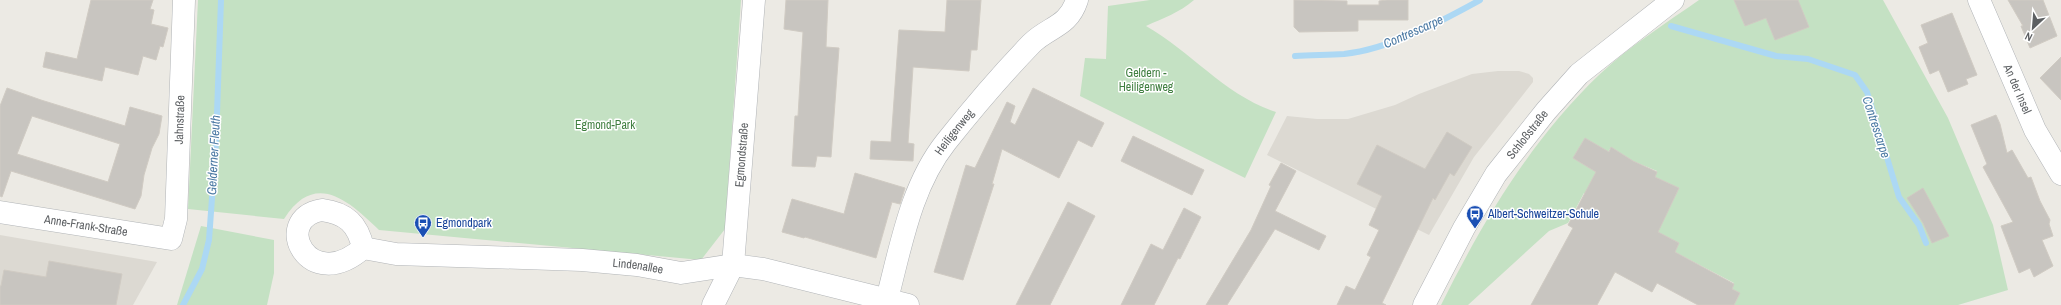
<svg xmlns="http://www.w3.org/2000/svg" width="2061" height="305" font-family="'Archivo Narrow',sans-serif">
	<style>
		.education { fill: #dcd9d2 }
		.green { fill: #c4e1c3 }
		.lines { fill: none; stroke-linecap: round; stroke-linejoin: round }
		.stream { stroke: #acd8f4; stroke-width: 6 }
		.building { fill: #c8c5c0; stroke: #d0cbc3; fill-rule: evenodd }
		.street-casing { stroke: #b1b4b7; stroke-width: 23 }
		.street { stroke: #fff; stroke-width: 22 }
		.labels { text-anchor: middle; stroke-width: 3; stroke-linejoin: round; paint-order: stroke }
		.park-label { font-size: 12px; fill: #3f7e3f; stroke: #fff }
		.street-label { font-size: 12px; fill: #5c5f62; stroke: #fff }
		.transit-label { font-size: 12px; fill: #164399; stroke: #fff; text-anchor: start }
		.water-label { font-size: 13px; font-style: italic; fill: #4c7aa4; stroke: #fff }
	</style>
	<rect width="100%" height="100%" fill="#eceae4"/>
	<!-- education -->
	<g class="education">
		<polygon points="1498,71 1519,71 1529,74 1533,78 1533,82 1474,157 1429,235 1267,155 1287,116 1317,119 1348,119 1395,105 1419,94 1472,74"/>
		<polygon points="0,235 157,262 133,305 0,305"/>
	</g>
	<!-- green -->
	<g class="green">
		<path d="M198,0H741L725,229L701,260L379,230C349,201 315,170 284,219L188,209Z"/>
		<path d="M1150,0H1194C1179,13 1163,18 1146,26C1192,52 1224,95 1276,112L1245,178L1080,96L1085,58L1106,59L1108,6Z"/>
		<path d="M1699,0H1883L1948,118L1993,225L2008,290L1958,305H1734L1740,293L1732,289L1734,283L1675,252L1679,243L1615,210L1626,189L1669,209L1679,188L1655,177L1657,171L1633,161L1611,147L1608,152L1585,138L1573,158L1614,183L1603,203L1584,193L1568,223L1549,231L1468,305H1441C1483,221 1531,140 1600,74C1630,46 1666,23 1699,0Z"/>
		<polygon points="201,226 274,240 274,273 267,305 177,305"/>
	</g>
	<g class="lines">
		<!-- stream -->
		<g class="stream">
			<polyline points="1671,26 1776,56 1808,59 1855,75 1867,92 1899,197 1919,225 1926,243"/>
			<path d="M1295,56C1312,55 1328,55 1344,54C1390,49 1440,22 1480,0"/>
			<polyline points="183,305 202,269 209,240 216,142 221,0"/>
		</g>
	</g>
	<!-- building -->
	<g class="building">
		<polygon points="91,0 153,0 150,9 154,10 151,24 168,28 163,47 160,46 156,60 143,56 138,75 105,67 102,81 43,67 46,52 77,59"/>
		<polygon points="786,0 828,0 826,47 839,48 831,157 817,156 815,167 792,166 795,116 798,116 803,32 784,29"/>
		<polygon points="947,0 981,0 977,50 971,50 969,71 913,67 908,143 914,144 913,161 870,159 871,141 891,142 899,30 945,32"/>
		<polygon points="1294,0 1347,1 1347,5 1379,5 1379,1 1387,0 1408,0 1408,20 1358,20 1358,31 1299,32 1294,27"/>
		<polygon points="1734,0 1798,0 1809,27 1775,40 1766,18 1745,26"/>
		<polygon points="2008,0 2043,0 2057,36 2030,48 2021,26 2023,26"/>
		<polygon points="1952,13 1977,75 1966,79 1968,84 1948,92 1939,70 1930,74 1919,47 1928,43 1921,25"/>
		<polygon points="2061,57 2061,100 2040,78"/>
		<path d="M7,88L41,100L125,126L130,107L162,116L159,134L152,148L144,175L141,196L135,209L11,171L2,197L0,196V106ZM32,116L120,144L108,182L17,154Z"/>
		<polygon points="1033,88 1104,123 1092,147 1078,140 1059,178 1002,149 992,184 994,184 963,280 934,272 966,165 975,168 1007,102 1015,106 1010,122 1015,125"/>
		<polygon points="1996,115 2000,124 2007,153 2012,150 2028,178 2031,177 2040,201 2050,220 2049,224 2053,236 2042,240 2053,266 2034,277 2030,268 2019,273 2001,226 2013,222 1983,167 1987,164 1971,125"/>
		<polygon points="1447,132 1472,147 1454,176 1450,173 1435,200 1433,198 1382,303 1386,305 1337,305 1346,286 1355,290 1371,257 1367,255 1379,230 1369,225 1382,196 1357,184 1377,145 1425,169"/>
		<polygon points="1133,136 1204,170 1192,195 1121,161"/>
		<polygon points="1585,138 1609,152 1611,147 1633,161 1657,172 1655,177 1679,188 1658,232 1679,243 1675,252 1734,284 1732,289 1740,293 1734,305 1698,305 1657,283 1652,292 1615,272 1597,305 1531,305 1573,228 1568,225 1596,172 1573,158"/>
		<polygon points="1281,163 1296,171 1275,211 1326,236 1319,250 1275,229 1227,305 1206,305 1251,230 1271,186 1269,185"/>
		<polygon points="855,173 905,188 900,204 892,202 876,258 805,237 804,238 782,232 792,199 844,214"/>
		<polygon points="1923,188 1949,236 1932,243 1923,223 1907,198"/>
		<polygon points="1068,202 1095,216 1062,281 1050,305 1016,305"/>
		<polygon points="1184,208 1201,217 1180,259 1178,258 1154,305 1121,305 1151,244 1163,250"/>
		<polygon points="49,261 122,274 116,305 0,305 0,286 1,286 4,270 46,277"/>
	</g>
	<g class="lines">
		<!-- street casing -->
		<g class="street-casing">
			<g id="street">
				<path id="s1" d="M1979,0L2035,130L2061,174"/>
				<path d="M322,210C346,213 358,224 363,248C309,296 270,219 322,210Z"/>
				<path id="s2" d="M0,212L171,239L176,219L184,0"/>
				<path id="s3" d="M363,248L396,254L582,260L637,265L681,273L733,265L763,269L908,305"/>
				<path id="s4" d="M887,299C901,246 911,186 946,142C973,108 1002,74 1032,43C1050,26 1068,27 1077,0"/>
				<path id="s5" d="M713,305L733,265L754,0"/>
				<path id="s6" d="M1424,305L1464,228L1496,174L1546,111L1579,74L1673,0"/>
			</g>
		</g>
		<!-- street -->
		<use href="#street" class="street"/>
	</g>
	<!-- icons -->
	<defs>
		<g id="bus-pin" transform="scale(0.9)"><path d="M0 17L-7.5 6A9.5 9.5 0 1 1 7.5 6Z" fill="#1a4fb4" stroke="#fff"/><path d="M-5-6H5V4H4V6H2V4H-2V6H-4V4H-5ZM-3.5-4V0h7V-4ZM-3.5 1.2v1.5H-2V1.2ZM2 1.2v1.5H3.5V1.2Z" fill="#fff"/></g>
	</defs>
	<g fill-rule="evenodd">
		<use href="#bus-pin" x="1475" y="214"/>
		<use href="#bus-pin" x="423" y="223"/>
	</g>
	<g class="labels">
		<!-- park labels -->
		<g class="park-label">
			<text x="1146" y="77">Geldern -<tspan x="1146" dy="14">Heiligenweg</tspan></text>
			<text x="605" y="129">Egmond-Park</text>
		</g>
		<!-- street labels -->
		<g class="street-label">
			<text dy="4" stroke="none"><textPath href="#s1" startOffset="97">An der Insel</textPath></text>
			<text dy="4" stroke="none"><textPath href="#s2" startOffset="293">Jahnstraße</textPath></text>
			<text dy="4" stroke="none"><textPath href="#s4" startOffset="182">Heiligenweg</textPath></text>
			<text dy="4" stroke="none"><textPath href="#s6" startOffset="200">Schloßstraße</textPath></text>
			<text dy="4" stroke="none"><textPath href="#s5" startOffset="155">Egmondstraße</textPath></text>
			<text dy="4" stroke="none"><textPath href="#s2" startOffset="87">Anne-Frank-Straße</textPath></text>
			<text dy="4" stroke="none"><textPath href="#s3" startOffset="276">Lindenallee</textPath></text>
		</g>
		<!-- transit labels -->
		<g class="transit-label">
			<text x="1488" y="218">Albert-Schweitzer-Schule</text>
			<text x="436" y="227">Egmondpark</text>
		</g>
		<!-- water labels -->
		<g class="water-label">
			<text transform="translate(1413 31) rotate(-24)" y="5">Contrescarpe</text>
			<text transform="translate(1877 127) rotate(72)" y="5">Contrescarpe</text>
			<text transform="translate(213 155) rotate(-87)" y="5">Gelderner Fleuth</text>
		</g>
	</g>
	<!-- north arrow -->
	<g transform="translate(2033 28) rotate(206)" stroke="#ffffff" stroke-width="3" paint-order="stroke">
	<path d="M0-3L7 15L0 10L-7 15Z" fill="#5c5f62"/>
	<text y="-6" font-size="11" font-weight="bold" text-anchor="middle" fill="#5c5f62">N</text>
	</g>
</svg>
